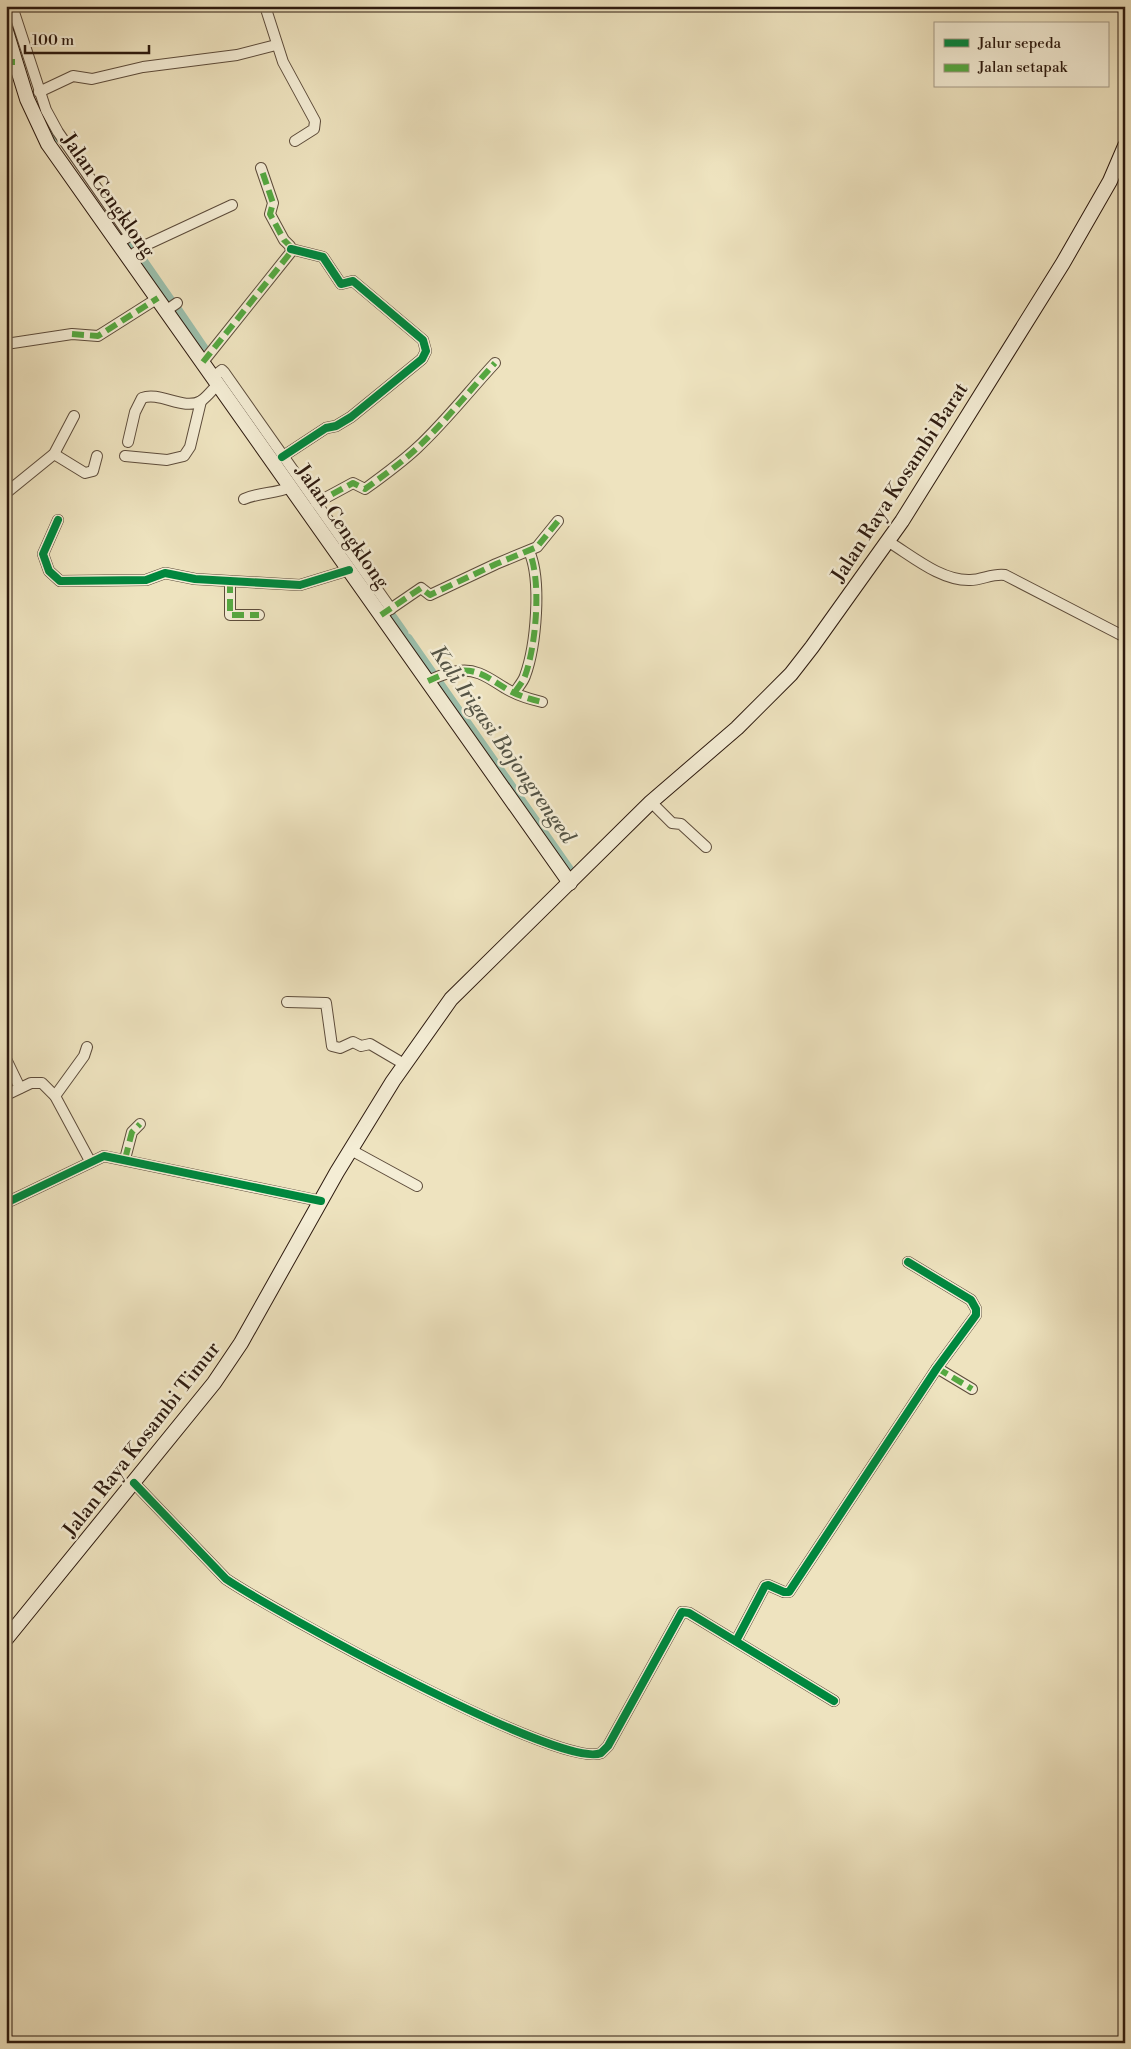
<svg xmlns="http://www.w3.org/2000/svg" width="1131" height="2049" font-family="'Libre Bodoni',serif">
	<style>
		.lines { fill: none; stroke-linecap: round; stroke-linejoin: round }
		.canal { stroke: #9bbfac; stroke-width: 9 }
		.street-casing { stroke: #5d4c3b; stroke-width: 12 }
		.secondary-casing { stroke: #2d1a0f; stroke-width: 16 }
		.street { stroke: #f4edd5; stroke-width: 10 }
		.secondary { stroke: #f4edd5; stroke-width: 14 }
		.quiet { stroke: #54a941; stroke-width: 6; stroke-dasharray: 12 6; stroke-linecap: butt }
		.cycleway-casing { stroke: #f4edd5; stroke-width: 11 }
		.cycleway { stroke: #00873e; stroke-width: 8 }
		.labels { text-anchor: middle; stroke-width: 5; stroke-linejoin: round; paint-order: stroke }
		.street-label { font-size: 20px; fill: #2d1a0f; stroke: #f4edd5 }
		.water-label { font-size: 21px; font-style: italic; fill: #545446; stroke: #f4edd5 }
	</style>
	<rect width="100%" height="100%" fill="#eee3bf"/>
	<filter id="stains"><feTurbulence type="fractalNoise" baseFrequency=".004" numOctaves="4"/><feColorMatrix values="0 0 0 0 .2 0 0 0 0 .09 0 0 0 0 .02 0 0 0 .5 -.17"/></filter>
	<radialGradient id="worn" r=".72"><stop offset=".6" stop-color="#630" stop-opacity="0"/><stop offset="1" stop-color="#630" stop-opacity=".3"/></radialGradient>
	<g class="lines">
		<!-- canal -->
		<g class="canal">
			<polyline points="6,14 13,35"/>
			<polyline points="39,116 58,138"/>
			<polyline points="124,233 172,302"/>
			<polyline points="176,307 208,354"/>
			<polyline points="303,493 321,519"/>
			<polyline points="385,606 404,633"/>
			<polyline points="408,638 570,870"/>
		</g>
		<!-- street casing -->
		<g class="street-casing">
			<g id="street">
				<polyline points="12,6 46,110 58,132 128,233 128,237 118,243"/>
				<polyline points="265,6 283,62 315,121 314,129 295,141"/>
				<polyline points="39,92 73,76 92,79 143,67 237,55 276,45"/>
				<polyline points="128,258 146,245 232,205"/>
				<polyline points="167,310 177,303"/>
				<polyline points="6,344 72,334 98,336 158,298"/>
				<polyline points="203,362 291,252 290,246 284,240 270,214 273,203 261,168"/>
				<polyline points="213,377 222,370 224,372 391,609"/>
				<path d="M128,442L135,412L142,398C160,391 183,411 201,401C207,397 213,389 218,384"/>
				<polyline points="54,454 85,473 93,471 97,456"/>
				<polyline points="125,456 167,460 184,456 190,447 201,401"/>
				<polyline points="282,457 326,428 336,426 351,417 422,359 426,351 423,340 353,281 341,284 323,257 291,249"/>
				<polyline points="6,493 54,454 74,416"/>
				<path d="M244,499C260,492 275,494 291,487"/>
				<path d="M316,503L353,483L365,489C383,476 401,463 417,448C445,422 469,391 495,363"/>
				<polyline points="58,520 43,554 49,571 60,581 146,580 165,573 195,579 300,585 349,570"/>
				<path d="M889,542C912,556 941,581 970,580C982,580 993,573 1005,575L1125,637"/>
				<polyline points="230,581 230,615 259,615"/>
				<polyline points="386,612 421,588 430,595 496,564 537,547 558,521"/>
				<path d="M428,681C437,677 447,672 458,671C477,668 490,679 505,688C516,695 529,699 542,702"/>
				<path d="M515,692C518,687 523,682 525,676C536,646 542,580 529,551"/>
				<polyline points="651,802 672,823 681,824 706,847"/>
				<polyline points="287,1002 326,1003 332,1046 340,1048 353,1042 361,1046 370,1044 404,1064"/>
				<polyline points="6,1059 20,1088"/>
				<polyline points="6,1095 31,1083 42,1083 55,1096 90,1161"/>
				<polyline points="55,1096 84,1056 87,1047"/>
				<polyline points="351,1150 417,1186"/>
				<polyline points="125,1159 132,1132 140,1124"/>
				<polyline points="6,1203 104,1156 321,1201"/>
				<polyline points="937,1368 972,1389"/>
				<path d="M134,1483L226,1579C272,1610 561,1770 601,1753L608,1746L682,1612L689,1613L834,1701"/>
				<polyline points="736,1641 765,1586 768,1585 784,1592 789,1592 937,1368 976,1315 976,1309 971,1300 908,1262"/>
			</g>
		</g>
		<!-- secondary casing -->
		<g class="secondary-casing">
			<g id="secondary">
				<polyline points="6,31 27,99 48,144 570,883"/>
				<polyline points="6,1639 214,1383 241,1343 337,1172 393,1081 451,999 651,802 737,728 791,674 812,647 902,521 1063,263 1110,181 1125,146"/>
			</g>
		</g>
		<!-- street -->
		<use href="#street" class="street"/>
		<!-- secondary -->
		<use href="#secondary" class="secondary"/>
		<!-- quiet -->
		<g class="quiet">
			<polyline points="6,62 15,62"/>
			<polyline points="72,334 98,336 158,298"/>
			<polyline points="203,362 291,252 290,246 284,240 270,214 273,203 261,168"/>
			<path d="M316,503L353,483L365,489C383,476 401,463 417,448C445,422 469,391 495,363"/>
			<polyline points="230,581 230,615 259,615"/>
			<polyline points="381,615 421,588 430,595 496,564 537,547 558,521"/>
			<path d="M428,681C437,677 447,672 458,671C477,668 490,679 505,688C516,695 529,699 542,702"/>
			<path d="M515,692C518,687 523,682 525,676C536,646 542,580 529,551"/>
			<polyline points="125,1159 132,1132 140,1124"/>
			<polyline points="937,1368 972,1389"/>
		</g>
		<!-- cycleway casing -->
		<g class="cycleway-casing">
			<g id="cycleway">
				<polyline points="282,457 326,428 336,426 351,417 422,359 426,351 423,340 353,281 341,284 323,257 291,249"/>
				<polyline points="58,520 43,554 49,571 60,581 146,580 165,573 195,579 300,585 349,570"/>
				<polyline points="6,1203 104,1156 321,1201"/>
				<path d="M134,1483L226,1579C272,1610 561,1770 601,1753L608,1746L682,1612L689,1613L834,1701"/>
				<polyline points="736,1641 765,1586 768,1585 784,1592 789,1592 937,1368 976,1315 976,1309 971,1300 908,1262"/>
			</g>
		</g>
		<!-- cycleway -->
		<use href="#cycleway" class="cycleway"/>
	</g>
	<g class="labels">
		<!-- street labels -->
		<g class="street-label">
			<text transform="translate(109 195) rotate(55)" y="7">Jalan Cengklong</text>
			<text transform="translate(899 482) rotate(-57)" y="7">Jalan Raya Kosambi Barat</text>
			<text transform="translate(343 526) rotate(55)" y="7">Jalan Cengklong</text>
			<text transform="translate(141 1439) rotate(-52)" y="7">Jalan Raya Kosambi Timur</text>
		</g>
		<!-- water labels -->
		<g class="water-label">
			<text transform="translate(503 744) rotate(55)" y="7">Kali Irigasi Bojongrenged</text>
		</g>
	</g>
	<!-- margin -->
	<rect width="1131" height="2049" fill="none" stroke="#eee3bf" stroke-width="25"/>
	<rect x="8" y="8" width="1116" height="2034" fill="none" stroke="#2d1a0f" stroke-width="2.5"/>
	<rect x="12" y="12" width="1106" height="2024" fill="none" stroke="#2d1a0f"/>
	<!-- legend -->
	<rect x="934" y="22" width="175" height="65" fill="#f4edd5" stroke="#a49986"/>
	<rect x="944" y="39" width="25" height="8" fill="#00873e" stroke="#a49986"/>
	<text x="978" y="48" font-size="15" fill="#2d1a0f">Jalur sepeda</text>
	<rect x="944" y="64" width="25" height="8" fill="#54a941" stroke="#a49986"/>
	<text x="978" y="72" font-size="15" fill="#2d1a0f">Jalan setapak</text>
	<!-- scale -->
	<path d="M25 45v8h124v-8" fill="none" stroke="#2d1a0f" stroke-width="2.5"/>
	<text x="32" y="45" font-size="15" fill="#2d1a0f" stroke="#f4edd5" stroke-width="4" paint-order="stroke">100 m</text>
	<rect width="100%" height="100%" filter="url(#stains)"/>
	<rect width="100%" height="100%" fill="url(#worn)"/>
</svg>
